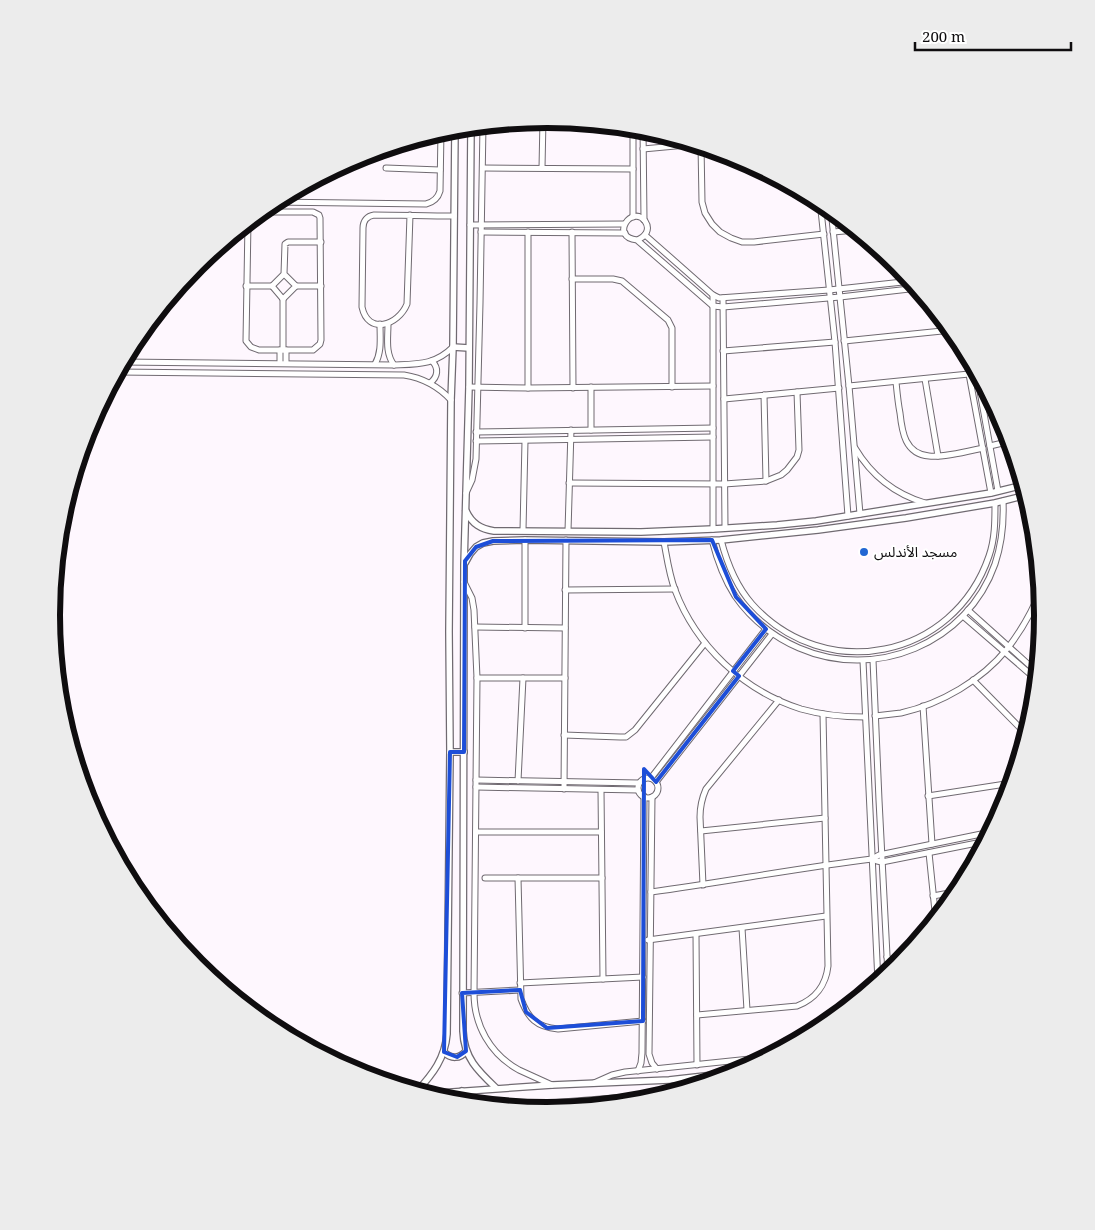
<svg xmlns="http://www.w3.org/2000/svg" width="1095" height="1230" font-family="'Noto Serif','Noto Sans Arabic',serif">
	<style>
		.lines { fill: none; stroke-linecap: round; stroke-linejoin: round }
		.minor-casing { stroke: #706a71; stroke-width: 7 }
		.tertiary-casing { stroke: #706a71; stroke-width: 8 }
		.minor { stroke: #fff; stroke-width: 5 }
		.tertiary { stroke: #fff; stroke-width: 5.5 }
		.marked { fill: none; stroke: #1d4ed8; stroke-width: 4; stroke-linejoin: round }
		.poi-dot { fill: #2267d3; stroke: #fff; stroke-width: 2 }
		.labels { text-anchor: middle; stroke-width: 4; stroke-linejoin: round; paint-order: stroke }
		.poi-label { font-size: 14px; fill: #0f0d0f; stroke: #fff; text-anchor: start }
		.rim { fill: none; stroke: #0f0d0f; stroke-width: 6 }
	</style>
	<rect width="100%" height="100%" fill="#fef7fe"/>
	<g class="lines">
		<!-- minor casing -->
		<g class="minor-casing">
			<g id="minor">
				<polyline points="633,127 633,217"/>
				<polyline points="643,128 644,220"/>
				<polyline points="701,145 702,202 705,213 712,224 720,232 731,238 742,242 754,242 824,234"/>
				<polyline points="643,149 697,144"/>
				<polyline points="386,168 440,170"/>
				<polyline points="483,168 633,169"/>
				<polyline points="542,168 543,119"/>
				<polyline points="820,201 835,342 848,516"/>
				<path d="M272,202L426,204C434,202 438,198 440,191L441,131"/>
				<polyline points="831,209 849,386 860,514"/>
				<path d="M410,215L407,304C398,326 368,335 362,307L363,228C363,221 367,216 374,215C401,215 427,216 454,216"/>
				<polyline points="248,222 246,341 251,347 259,350 313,350 320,344 321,340 320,218 319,215 313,212 260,212"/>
				<polyline points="470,225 624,224"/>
				<polyline points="481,232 625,233"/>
				<polyline points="528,232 528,388"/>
				<polyline points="572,232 573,388"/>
				<polyline points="833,232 856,230"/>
				<polyline points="645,235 713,295 719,298 829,290 912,281"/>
				<path d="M637,240C645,237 651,230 645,221C632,204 609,237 637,240L713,306L723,307L840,297L918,288"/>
				<polyline points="284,274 272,286 283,299 296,286 284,274 285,244 288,242 321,242"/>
				<polyline points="572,279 613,279 622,281 668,320 672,328 672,387"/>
				<polyline points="246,286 272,286"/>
				<polyline points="296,286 321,286"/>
				<polyline points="713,295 713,529"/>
				<polyline points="723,298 725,528"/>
				<path d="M388,324C388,338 385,353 394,365"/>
				<polyline points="844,341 952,330"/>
				<polyline points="964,347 991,493"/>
				<polyline points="280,350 280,363"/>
				<polyline points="283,350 283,299"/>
				<polyline points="286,350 286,363"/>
				<polyline points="723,351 835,342"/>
				<path d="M123,362L394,365C418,364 435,365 453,347"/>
				<path d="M375,364C382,352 380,338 380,324"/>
				<polyline points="976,369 998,491"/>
				<path d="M118,372L404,375C423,378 438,386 451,400"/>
				<polyline points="925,379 938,456"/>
				<path d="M896,382C897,392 898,403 900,413C902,432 905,454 929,456C943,458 969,451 983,448"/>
				<path d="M430,383C438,377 439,368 432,361"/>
				<polyline points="849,386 969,374"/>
				<polyline points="469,387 528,388 713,386"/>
				<polyline points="591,387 591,430"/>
				<polyline points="764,395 766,481"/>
				<polyline points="724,399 839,388"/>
				<polyline points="982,400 991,397"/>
				<polyline points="476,432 713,428"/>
				<polyline points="476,441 713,437"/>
				<polyline points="990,446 1011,441"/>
				<path d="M855,448C871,475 895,494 925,503"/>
				<polyline points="569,483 724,484 766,481 781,475 787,470 797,457 799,450 797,392"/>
				<polyline points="466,493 472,480 476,459 480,303 483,125"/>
				<polyline points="523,530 525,441"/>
				<polyline points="568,531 571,430"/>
				<polyline points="525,540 525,628"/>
				<path d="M712,540C717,560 724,579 735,596C751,619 774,637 799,648C875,681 967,644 995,564C1002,543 1004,523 1003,501"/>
				<path d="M721,540C727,563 736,586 752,604C825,685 954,659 989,556C995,539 995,521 995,503"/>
				<path d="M664,542C667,558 669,574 675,590C696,646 744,691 801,709C822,715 843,717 865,717"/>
				<path d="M464,582L472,598L474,610L477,678L474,993C474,1025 490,1054 519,1070C530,1075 541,1080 552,1085"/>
				<polyline points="565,590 675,589"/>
				<polyline points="968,610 1038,673"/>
				<polyline points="1033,610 1043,619"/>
				<polyline points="963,616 1037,680"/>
				<polyline points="475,627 565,628"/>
				<polyline points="873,660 879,800 888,975"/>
				<polyline points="863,661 878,982"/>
				<polyline points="477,678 565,678"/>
				<polyline points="973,680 1027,735"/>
				<polyline points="923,706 932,844"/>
				<path d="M875,716C883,715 892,714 901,713C941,704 982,680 1007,649C1021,631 1033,610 1041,589"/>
				<polyline points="564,735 620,737 626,737 635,730 705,643"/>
				<polyline points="651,778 766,629"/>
				<circle cx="648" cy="788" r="10"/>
				<polyline points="476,780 639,783"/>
				<polyline points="518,781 523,678"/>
				<polyline points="656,782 772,634"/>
				<polyline points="476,787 638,790"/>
				<polyline points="564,789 566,540"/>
				<polyline points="601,790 603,979"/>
				<polyline points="928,796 1012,783"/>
				<polyline points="652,797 649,1054 652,1063 657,1069"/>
				<polyline points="701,831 825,818"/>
				<polyline points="476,832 601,832"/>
				<polyline points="929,853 936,921"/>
				<polyline points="872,859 879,855 991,832"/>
				<polyline points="485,878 602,878"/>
				<path d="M518,878L521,999C528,1018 536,1027 558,1029L643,1021"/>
				<path d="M703,885L700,817C700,807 702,798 706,789L779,700"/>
				<path d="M651,892C725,882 798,868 872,859L877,861L882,862L987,841"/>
				<polyline points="933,896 960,891"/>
				<polyline points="742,928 747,1010"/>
				<polyline points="696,934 697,1065"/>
				<polyline points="648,940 826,916"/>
				<polyline points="887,957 894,970"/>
				<polyline points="520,983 643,977"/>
				<polyline points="462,993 520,990"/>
				<path d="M697,1015L797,1006C815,999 826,985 828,966L823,714"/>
				<polyline points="638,1071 641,1063 642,1053 644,796"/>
				<polyline points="594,1083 612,1075 625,1072 768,1057"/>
				<polyline points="541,1105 549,1111"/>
			</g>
		</g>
		<!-- tertiary casing -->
		<g class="tertiary-casing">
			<g id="tertiary">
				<path d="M471,126L469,387L464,565L463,1031C464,1058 478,1071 496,1088"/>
				<polyline points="453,347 469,348"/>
				<path d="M466,511C472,524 481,529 494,531L641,532L713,529L777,525L816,521L991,493L1024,485"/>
				<polyline points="465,563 470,554 476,547 483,543 493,541 525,540 664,542 721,540 818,530 906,518 995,503 1027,495"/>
				<polyline points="450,752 464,752"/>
				<path d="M444,1052C451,1059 460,1059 466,1051"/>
				<path d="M417,1091C433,1074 445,1058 447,1034L450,752L449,632L451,400L453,347L455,128"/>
				<polyline points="424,1094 552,1085 669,1080 740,1072"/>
				<polyline points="459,1103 460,1096 462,1091"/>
				<polyline points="506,1107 671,1094"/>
			</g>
		</g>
		<!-- minor -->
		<use href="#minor" class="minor"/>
		<!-- tertiary -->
		<use href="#tertiary" class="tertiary"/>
	</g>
	<!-- marked area -->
	<path class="marked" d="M712,540L736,597L766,629L733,671L739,676L656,782L644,769L643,1021L547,1028L526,1012L520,990L462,993L466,1051L457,1057L444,1052L450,752H464L465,561L476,547L493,541Z"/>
	<!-- markers -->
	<circle class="poi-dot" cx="864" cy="552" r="5"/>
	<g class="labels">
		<!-- poi labels -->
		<g class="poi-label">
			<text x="874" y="557">مسجد الأندلس</text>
		</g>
	</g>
	<!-- crop -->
	<path d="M0 0H1095V1230H0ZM60 615a487 487 0 1 1 974 0a487 487 0 1 1-974 0Z" fill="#ececec" fill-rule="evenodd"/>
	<path class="rim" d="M60 615a487 487 0 1 1 974 0a487 487 0 1 1-974 0Z"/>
	<!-- scale -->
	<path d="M915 42v8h156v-8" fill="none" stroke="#0f0d0f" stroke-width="2.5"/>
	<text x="922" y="42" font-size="15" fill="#0f0d0f" stroke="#ffffff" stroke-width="4" paint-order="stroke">200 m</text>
</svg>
